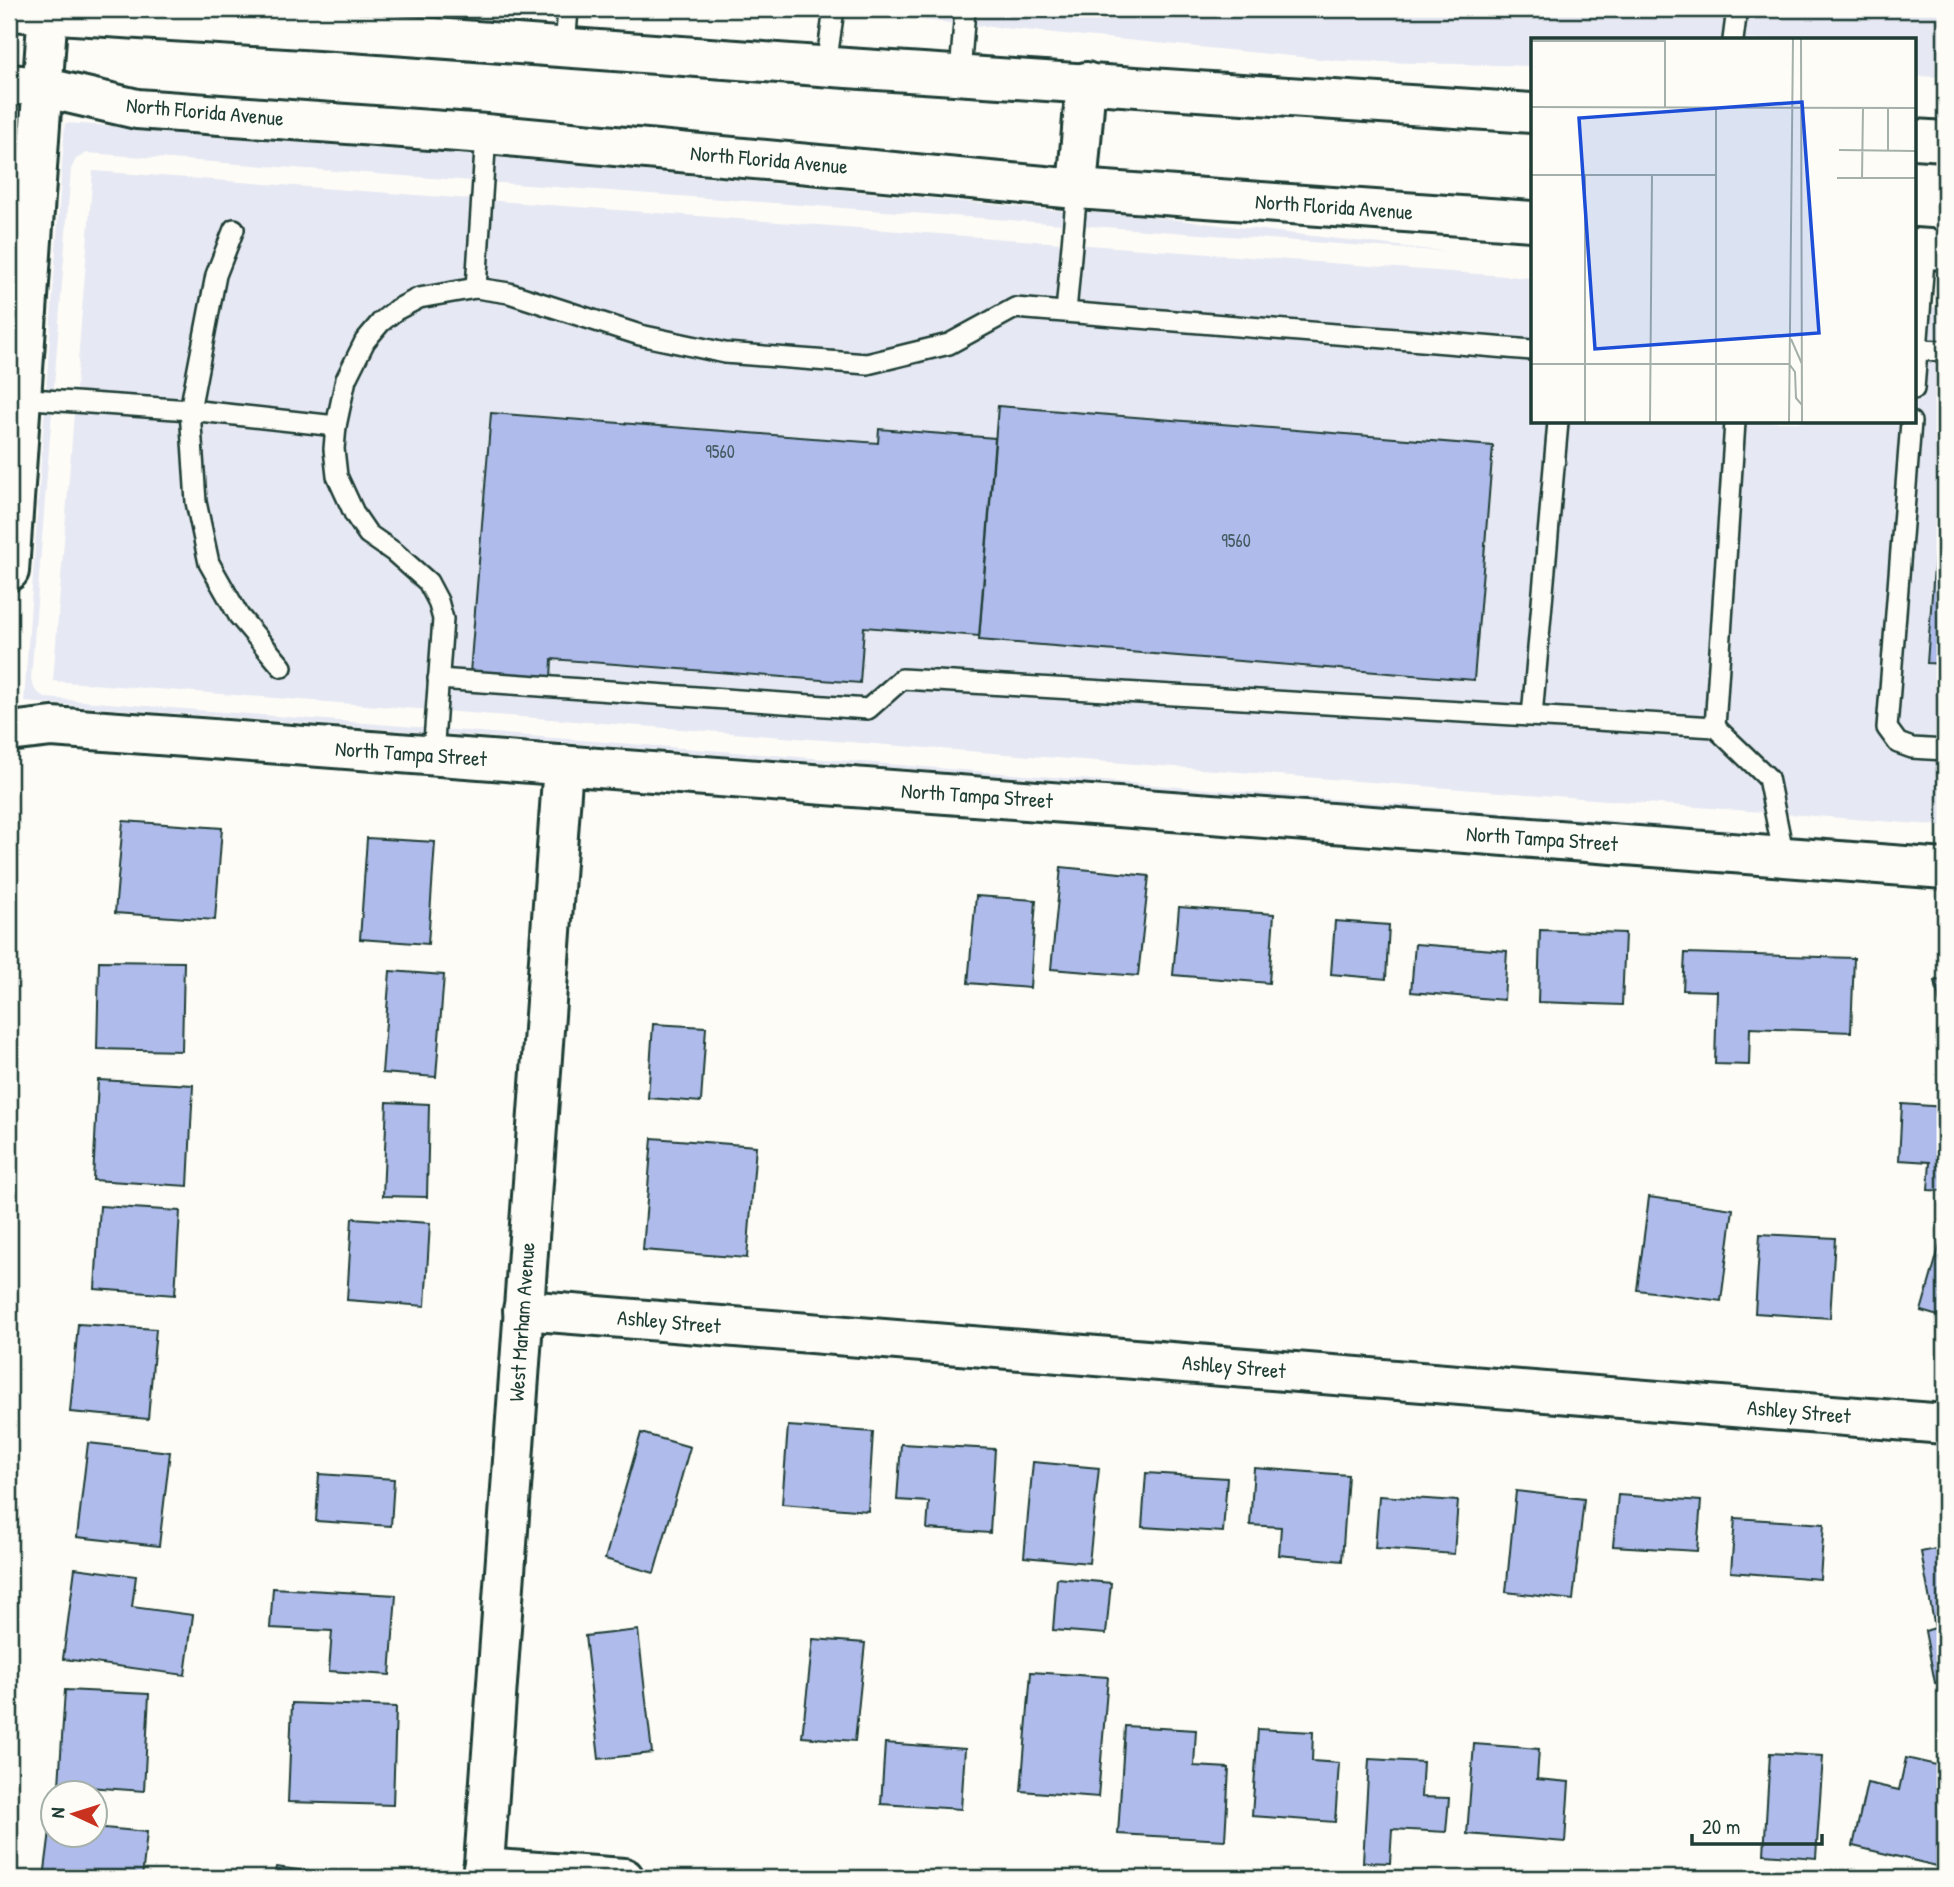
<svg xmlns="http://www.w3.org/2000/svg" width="1954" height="1887" font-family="'Patrick Hand',sans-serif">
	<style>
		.built { fill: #e6e8f3 }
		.building { fill: #afbbeb; stroke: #1f3d34; stroke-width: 2 }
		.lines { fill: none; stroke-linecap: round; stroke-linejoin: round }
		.service-casing { stroke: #1f3d34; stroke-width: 24 }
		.minor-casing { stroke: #1f3d34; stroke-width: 44 }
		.tertiary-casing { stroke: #1f3d34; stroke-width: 44 }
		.primary-casing { stroke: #1f3d34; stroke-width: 44 }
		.service { stroke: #fdfcf7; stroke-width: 19 }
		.minor { stroke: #fdfcf7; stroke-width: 38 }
		.tertiary { stroke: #fdfcf7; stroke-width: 38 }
		.primary { stroke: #fdfcf7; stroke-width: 38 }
		.labels { text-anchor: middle; stroke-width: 7; stroke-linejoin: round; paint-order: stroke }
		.number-label { font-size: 18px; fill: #435c62 }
		.street-label { font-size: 21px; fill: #1f3d34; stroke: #fdfcf7 }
		.inset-road { fill: none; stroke: #a4b0a9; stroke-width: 2 }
		.view { fill: #1d4ed8; fill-opacity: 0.15; stroke: #1d4ed8; stroke-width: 3.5 }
		.inset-edge { fill: none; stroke: #1f3d34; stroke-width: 3.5 }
	</style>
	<rect width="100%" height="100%" fill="#fdfcf7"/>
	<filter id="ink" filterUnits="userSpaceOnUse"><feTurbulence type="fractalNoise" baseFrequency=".0143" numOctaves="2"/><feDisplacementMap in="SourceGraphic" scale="14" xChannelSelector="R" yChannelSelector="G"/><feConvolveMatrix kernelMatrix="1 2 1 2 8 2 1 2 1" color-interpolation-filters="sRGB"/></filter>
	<g filter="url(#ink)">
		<!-- built -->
		<g class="built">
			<polygon points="808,9 1945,9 1945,77 1914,76 1914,40 1532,40 1532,66 1342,61"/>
			<polygon points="65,123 110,126 135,131 483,156 1050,210 1144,216 1449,252 87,153 76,159 71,169 31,679 35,690 45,698 1945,847 24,702"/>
			<polygon points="93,171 1532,278 1532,422 1914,422 1914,306 1945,308 1945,826 53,681"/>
		</g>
		<!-- building -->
		<g class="building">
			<polygon points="998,406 1493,446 1474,680 979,640"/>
			<polygon points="491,413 878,443 879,429 995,438 979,636 864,627 860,683 552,659 551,679 470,673"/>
			<polygon points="1945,417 1945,664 1927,663"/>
			<polygon points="123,821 222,828 215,920 115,913"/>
			<polygon points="367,838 435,842 428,944 360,939"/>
			<polygon points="1061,867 1149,876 1138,976 1051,969"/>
			<polygon points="976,896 1036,900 1030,988 968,983"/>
			<polygon points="1179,907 1274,914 1269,983 1173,975"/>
			<polygon points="1335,921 1389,925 1386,979 1331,974"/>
			<polygon points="1540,930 1625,933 1622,1005 1538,1002"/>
			<polygon points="1415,944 1507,951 1504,1000 1411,992"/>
			<polygon points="1685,953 1854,958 1851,1032 1750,1028 1749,1065 1715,1064 1717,991 1683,990"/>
			<polygon points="99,961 184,962 182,1051 97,1049"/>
			<polygon points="390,971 444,975 436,1077 382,1073"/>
			<polygon points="1945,979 1945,1027 1935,981"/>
			<polygon points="653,1024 706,1027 701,1102 648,1098"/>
			<polygon points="98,1080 193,1085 188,1186 93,1180"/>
			<polygon points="387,1102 429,1104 427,1197 383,1196"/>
			<polygon points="1902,1104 1945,1107 1945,1191 1928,1190 1930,1162 1899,1160"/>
			<polygon points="652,1138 756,1146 747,1258 643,1250"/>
			<polygon points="1649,1197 1733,1209 1721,1301 1637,1290"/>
			<polygon points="100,1206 180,1211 175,1295 95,1289"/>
			<polygon points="352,1218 430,1223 425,1306 347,1300"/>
			<polygon points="1944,1231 1945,1232 1945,1318 1921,1311"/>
			<polygon points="1760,1234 1835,1238 1830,1318 1755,1313"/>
			<polygon points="78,1324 156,1329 148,1419 70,1412"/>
			<polygon points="788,1426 873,1432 868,1511 782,1504"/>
			<polygon points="641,1433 690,1447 654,1573 605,1559"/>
			<polygon points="88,1443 170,1452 159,1546 77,1537"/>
			<polygon points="901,1444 995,1449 990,1533 927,1529 929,1502 897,1500"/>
			<polygon points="1033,1462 1099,1468 1089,1563 1024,1557"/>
			<polygon points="1254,1468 1348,1475 1342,1561 1279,1555 1281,1527 1250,1525"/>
			<polygon points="1146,1473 1227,1478 1223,1532 1142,1527"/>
			<polygon points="319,1474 394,1479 391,1526 316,1521"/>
			<polygon points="1516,1491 1584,1499 1573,1600 1506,1592"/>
			<polygon points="1618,1495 1701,1501 1697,1551 1613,1546"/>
			<polygon points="1379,1496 1458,1501 1454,1554 1375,1548"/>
			<polygon points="1735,1518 1824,1524 1820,1579 1731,1572"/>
			<polygon points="1945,1547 1945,1681 1935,1683 1925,1631 1935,1628 1921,1552"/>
			<polygon points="75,1568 136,1576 132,1607 193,1615 185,1675 63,1659"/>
			<polygon points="1057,1578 1111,1583 1106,1634 1053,1630"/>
			<polygon points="273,1588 396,1595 390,1675 329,1671 332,1631 270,1628"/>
			<polygon points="638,1630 652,1753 599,1759 585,1636"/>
			<polygon points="813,1639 865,1643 855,1741 802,1737"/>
			<polygon points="1031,1672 1108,1677 1098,1797 1021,1791"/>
			<polygon points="65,1690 149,1694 144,1791 59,1785"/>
			<polygon points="292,1703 396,1707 393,1805 288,1802"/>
			<polygon points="1125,1726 1196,1730 1194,1766 1229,1768 1225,1840 1118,1834"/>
			<polygon points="1258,1729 1313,1732 1312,1761 1339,1763 1335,1822 1252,1816"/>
			<polygon points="885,1743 965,1749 961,1809 881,1804"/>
			<polygon points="1474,1744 1539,1749 1537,1779 1569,1782 1565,1842 1467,1834"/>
			<polygon points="1770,1753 1823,1756 1816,1858 1764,1854"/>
			<polygon points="1906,1758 1945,1767 1945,1868 1853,1846 1867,1783 1899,1790"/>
			<polygon points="1369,1759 1423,1762 1421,1797 1449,1798 1446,1832 1392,1829 1390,1863 1363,1862"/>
			<polygon points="51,1823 52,1823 52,1834 94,1834 94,1827 147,1832 142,1878 44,1878"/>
			<polygon points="276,1867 359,1878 274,1878"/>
		</g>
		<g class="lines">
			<!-- service casing -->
			<g class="service-casing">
				<g id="service">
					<polyline points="1733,40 1737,9"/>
					<polyline points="565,48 568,9"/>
					<polyline points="826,66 834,9"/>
					<polyline points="960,75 965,9"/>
					<polyline points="234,229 216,275 190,410 196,502 209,563 239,616 282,667"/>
					<polyline points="476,288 486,134"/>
					<polyline points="1066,312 1077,189"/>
					<polyline points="1917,350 1945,351"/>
					<polyline points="1914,389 1925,248"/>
					<polyline points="17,398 190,410 336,426"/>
					<polyline points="1911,422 1887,728 1898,743 1912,748 1945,750"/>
					<polyline points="438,679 868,709 902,679 1715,727 1735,422"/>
					<polyline points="1532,716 1558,422"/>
					<polyline points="1715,727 1768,778 1784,857"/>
					<polyline points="433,755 443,619 438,601 428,582 394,552 368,534 355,515 337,476 334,449 336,426 346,379 365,341 381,322 396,310 419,298 476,288 509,293 640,335 725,353 867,364 949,344 1015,308 1532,350"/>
				</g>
			</g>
			<!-- minor casing -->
			<g class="minor-casing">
				<g id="minor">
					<polyline points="9,732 52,727 1945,869"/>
					<polyline points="523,1310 1945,1424"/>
					<polyline points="483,1868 624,1878"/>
					<polyline points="483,1878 563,765"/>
				</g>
			</g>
			<!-- tertiary casing -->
			<g class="tertiary-casing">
				<polyline id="tertiary" points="9,571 48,9"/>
			</g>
			<!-- primary casing -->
			<g class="primary-casing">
				<g id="primary">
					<polyline points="9,11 352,32 847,68 1532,113"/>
					<polyline points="9,84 42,87 137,109 486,134 1077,189 1532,221"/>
					<polyline points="1914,139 1945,141"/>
					<polyline points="1077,189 1086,82"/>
					<polyline points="1914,248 1945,250"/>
				</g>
			</g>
			<!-- service -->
			<use href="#service" class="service"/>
			<!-- minor -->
			<use href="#minor" class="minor"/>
			<!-- tertiary -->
			<use href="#tertiary" class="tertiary"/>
			<!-- primary -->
			<use href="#primary" class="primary"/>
		</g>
	</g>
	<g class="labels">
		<!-- number labels -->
		<g class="number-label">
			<text x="720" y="458">9560</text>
			<text x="1236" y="547">9560</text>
		</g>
		<!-- street labels -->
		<g class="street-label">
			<text transform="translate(205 112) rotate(5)" y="7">North Florida Avenue</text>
			<text transform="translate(769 160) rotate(5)" y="7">North Florida Avenue</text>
			<text transform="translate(1334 207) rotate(4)" y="7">North Florida Avenue</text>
			<text transform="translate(411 754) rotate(4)" y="7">North Tampa Street</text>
			<text transform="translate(977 796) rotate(4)" y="7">North Tampa Street</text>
			<text transform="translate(1542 839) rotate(4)" y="7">North Tampa Street</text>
			<text transform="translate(522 1322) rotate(-86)" y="7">West Marham Avenue</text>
			<text transform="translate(669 1322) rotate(5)" y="7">Ashley Street</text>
			<text transform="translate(1234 1367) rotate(5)" y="7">Ashley Street</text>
			<text transform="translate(1799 1412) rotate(5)" y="7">Ashley Street</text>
		</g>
	</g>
	<!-- overview -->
	<g transform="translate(1531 38)">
		<rect width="385" height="385" fill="#fdfcf7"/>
		<path class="inset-road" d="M270,1L271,384M134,2V70M0,3H134M0,69L385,70M357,70V112M308,112L385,113M0,137H186M306,140H385M331,140L332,70M260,301L271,326M0,326H258M259,327L264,334L265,360L271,367M54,384V137M119,384L121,137M185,384V70M258,384L262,1"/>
		<path class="view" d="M271,64L288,295L64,311L48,80Z"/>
		<rect width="385" height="385" class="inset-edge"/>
	</g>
	<!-- margin -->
	<rect width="1954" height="1887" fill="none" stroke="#fdfcf7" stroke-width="35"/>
	<rect x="18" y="18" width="1919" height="1852" fill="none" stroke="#1f3d34" stroke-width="2.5" filter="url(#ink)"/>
	<!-- north arrow -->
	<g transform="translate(74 1814) rotate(274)"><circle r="33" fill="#fdfcf7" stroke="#a4b0a9" stroke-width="2"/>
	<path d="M0-5L12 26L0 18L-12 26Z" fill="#c8321e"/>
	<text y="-10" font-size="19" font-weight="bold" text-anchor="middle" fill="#1f3d34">N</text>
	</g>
	<!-- scale -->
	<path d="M1692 1834v10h130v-10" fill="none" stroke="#1f3d34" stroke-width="3.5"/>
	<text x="1702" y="1834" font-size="21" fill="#1f3d34" stroke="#fdfcf7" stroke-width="5" paint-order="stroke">20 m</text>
</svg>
